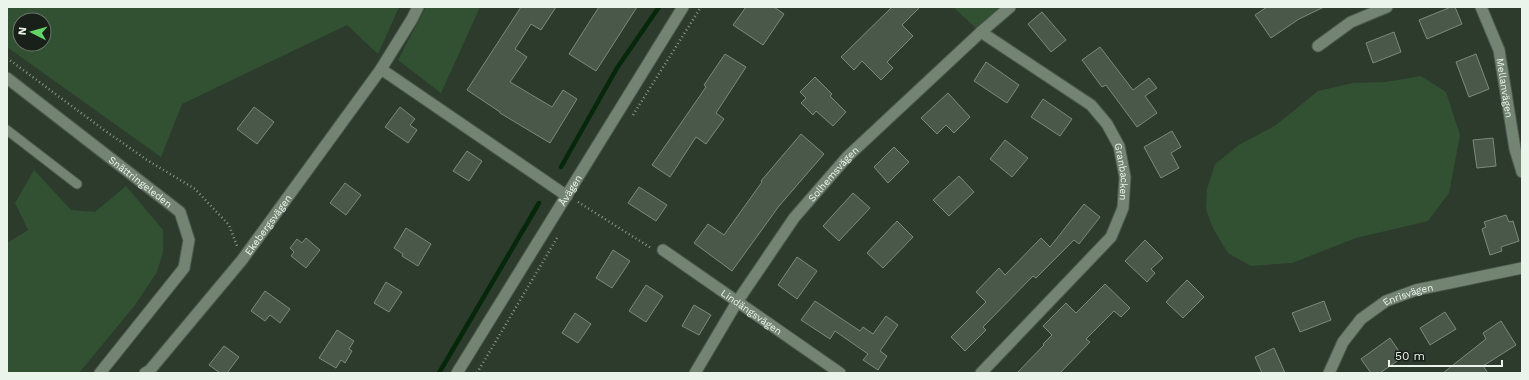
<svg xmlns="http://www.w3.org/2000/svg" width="1529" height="380" font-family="'Work Sans',sans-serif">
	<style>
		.green { fill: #325133; fill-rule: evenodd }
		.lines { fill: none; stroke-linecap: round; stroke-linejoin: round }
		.stream { stroke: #07270a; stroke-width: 4.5 }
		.building { fill: #495849; stroke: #7b8b7a }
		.service-casing { stroke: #4c594c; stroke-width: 11 }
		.minor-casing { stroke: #4c594c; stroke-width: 13 }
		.tertiary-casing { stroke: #4c594c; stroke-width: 13 }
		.path { stroke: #8b978b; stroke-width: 2.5; stroke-dasharray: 1 3; stroke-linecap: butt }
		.service { stroke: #738473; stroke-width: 9 }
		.minor { stroke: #738473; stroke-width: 11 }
		.tertiary { stroke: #738473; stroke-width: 11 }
		.labels { text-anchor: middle; stroke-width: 3.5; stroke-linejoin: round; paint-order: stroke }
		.street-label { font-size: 10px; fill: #ebf4eb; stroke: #192019 }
	</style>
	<rect width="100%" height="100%" fill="#2c3b2c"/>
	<!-- green -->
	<g class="green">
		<path d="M7,7H399L378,54L347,25L182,104L161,157L7,47ZM20,20H44V44H20Z"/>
		<polygon points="426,7 480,7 441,93 398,60"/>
		<polygon points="953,7 1000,7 976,28"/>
		<polygon points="1421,76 1446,92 1460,135 1449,193 1428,221 1356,238 1292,263 1251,266 1228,253 1214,230 1206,210 1207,189 1215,164 1239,145 1276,125 1318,91 1353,83 1386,82"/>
		<polygon points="34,170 71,210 95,212 126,186 163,230 163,252 157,272 135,305 79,373 7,373 7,243 28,230 15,203"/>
	</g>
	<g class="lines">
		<!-- stream -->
		<g class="stream">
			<polyline points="561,167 617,68 659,7"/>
			<polyline points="439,373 539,203"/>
		</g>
	</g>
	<!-- building -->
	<g class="building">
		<polygon points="521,7 556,7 541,30 531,24 515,49 527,57 510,82 552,107 563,90 577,99 550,143 500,113 500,112 467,90"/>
		<polygon points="599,7 637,7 596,71 569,54"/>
		<polygon points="746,7 774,7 784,14 763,45 733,25"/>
		<polygon points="892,7 920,7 902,25 913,36 887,62 893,68 881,80 862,61 854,70 841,57"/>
		<polygon points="1267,7 1324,7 1299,19 1271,38 1255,15"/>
		<polygon points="1451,7 1455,7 1462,24 1427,39 1419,20"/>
		<polygon points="1042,12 1066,40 1051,52 1028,24"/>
		<polygon points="1394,32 1401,52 1373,63 1366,43"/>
		<polygon points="1100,47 1133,90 1149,78 1157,88 1145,96 1157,113 1137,127 1106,85 1102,87 1082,60"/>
		<polygon points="725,54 746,67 716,113 724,119 706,144 696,137 670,177 652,165 706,87 704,85"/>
		<polygon points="1476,54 1489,89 1469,97 1456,62"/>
		<polygon points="986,62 1019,85 1007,103 974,81"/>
		<polygon points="815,77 832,94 830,96 846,112 833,126 816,111 813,115 801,103 806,98 800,92"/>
		<polygon points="948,93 970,117 954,133 946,125 937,134 921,118"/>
		<polygon points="1043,99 1072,119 1060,136 1031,117"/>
		<polygon points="254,107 274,122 257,144 237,129"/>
		<polygon points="400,107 415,119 410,125 417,130 408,143 385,127"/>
		<polygon points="1172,131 1181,147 1171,153 1179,168 1161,178 1144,147"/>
		<polygon points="801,134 824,154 779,206 732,271 694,243 708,224 724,235 762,182 761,181"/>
		<polygon points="1493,138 1496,166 1477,168 1473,140"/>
		<polygon points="1005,140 1028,158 1012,177 990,159"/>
		<polygon points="894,147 909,162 888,183 874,167"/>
		<polygon points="467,151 482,161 469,181 453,171"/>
		<polygon points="959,176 974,192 949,216 933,200"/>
		<polygon points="345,183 361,195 346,215 330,203"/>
		<polygon points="639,187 667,205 656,221 628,203"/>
		<polygon points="853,193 870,208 839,241 823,226"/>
		<polygon points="1084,204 1100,217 1079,244 1074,240 1036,278 1033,276 983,327 986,330 965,351 951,337 986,302 976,292 999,268 1005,275 1041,238 1050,247"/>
		<polygon points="1506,215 1509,222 1513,221 1519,241 1501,247 1502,251 1490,255 1482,229 1486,227 1484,222"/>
		<polygon points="897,221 913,237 883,268 867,253"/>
		<polygon points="406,228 431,244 418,266 402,256 403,254 394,248"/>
		<polygon points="306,238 320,250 306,268 291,256 294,252 290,248 297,239 302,243"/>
		<polygon points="1145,240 1163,258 1151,269 1155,273 1147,282 1125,261"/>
		<polygon points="613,250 630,261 612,288 596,278"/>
		<polygon points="797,257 817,271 797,299 778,285"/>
		<polygon points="1187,280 1204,297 1183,318 1166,302"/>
		<polygon points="386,282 402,292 389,312 374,303"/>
		<polygon points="1105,284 1130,308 1121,317 1114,311 1086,339 1090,342 1060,373 1017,373 1044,345 1043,344 1052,335 1043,326 1066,303 1076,313"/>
		<polygon points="646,285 663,296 646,322 629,311"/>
		<polygon points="265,291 290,309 280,323 270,315 265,321 251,311"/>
		<polygon points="815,301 860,331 863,327 873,334 886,316 898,325 880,351 887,356 878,370 863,360 868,354 835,331 830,339 801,320"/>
		<polygon points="1324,301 1331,320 1300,332 1292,313"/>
		<polygon points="694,305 711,315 699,335 682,326"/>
		<polygon points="1445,312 1456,329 1430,345 1420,328"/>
		<polygon points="575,313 591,324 578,343 562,333"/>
		<polygon points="1501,321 1516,345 1483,366 1488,373 1443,373 1486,339 1483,333"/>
		<polygon points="337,330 354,341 349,349 352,351 345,363 341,360 336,368 319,358"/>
		<polygon points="1390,338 1403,357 1380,373 1371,373 1361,359"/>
		<polygon points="224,346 239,357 227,373 220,373 209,365"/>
		<polygon points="1274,348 1285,373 1262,373 1255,357"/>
	</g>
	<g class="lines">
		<!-- service casing -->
		<g class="service-casing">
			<polyline id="service" points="7,130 77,184"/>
		</g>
		<!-- minor casing -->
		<g class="minor-casing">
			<g id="minor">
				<path id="s1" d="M1481,7L1499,50L1515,149L1522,172"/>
				<path id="s2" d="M981,32L1091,105L1107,124L1119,146L1125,177L1123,208L1111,237L981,373"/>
				<polyline points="1318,46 1351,22 1387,7"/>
				<polyline points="381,69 412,19 418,7"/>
				<path id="s3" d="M663,250L840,373"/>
				<path id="s4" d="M145,373L150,370L242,260L381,69L567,196"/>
				<path id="s5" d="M695,373L737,302L794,218L847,157L981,32L1010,7"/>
				<path id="s6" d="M1329,373L1343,342L1361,319L1386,301L1416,290L1522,268"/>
			</g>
		</g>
		<!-- tertiary casing -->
		<g class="tertiary-casing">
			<g id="tertiary">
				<path id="s7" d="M7,78L180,212L189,240L184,268L100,373"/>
				<path id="s8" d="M457,373L683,7"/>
			</g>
		</g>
		<!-- path -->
		<g class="path">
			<polyline points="7,58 104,130 147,160 195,189 229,225 237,246"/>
			<polyline points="633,115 701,7"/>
			<polyline points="578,202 651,248"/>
			<polyline points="477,373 557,238"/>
		</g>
		<!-- service -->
		<use href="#service" class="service"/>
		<!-- minor -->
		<use href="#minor" class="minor"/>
		<!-- tertiary -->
		<use href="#tertiary" class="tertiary"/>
	</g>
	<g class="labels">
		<!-- street labels -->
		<g class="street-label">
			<text dy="4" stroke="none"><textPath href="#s1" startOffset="85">Mellanvägen</textPath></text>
			<text dy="4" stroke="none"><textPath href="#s2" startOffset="208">Granbacken</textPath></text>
			<text dy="4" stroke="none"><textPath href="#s5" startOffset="243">Solhemsvägen</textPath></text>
			<text dy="4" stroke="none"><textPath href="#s7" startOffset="169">Snättringeleden</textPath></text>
			<text dy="4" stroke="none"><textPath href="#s8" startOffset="215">Åvägen</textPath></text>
			<text dy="4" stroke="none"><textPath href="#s4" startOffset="193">Ekebergsvägen</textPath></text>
			<text dy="4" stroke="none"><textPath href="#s6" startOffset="117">Enrisvägen</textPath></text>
			<text dy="4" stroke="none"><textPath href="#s3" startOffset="108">Lindängsvägen</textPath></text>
		</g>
	</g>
	<!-- border -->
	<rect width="1529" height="380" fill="none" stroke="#ebf4eb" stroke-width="16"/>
	<!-- north arrow -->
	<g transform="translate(32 32) rotate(276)"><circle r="19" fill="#192019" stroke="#6d756d"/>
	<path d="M0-3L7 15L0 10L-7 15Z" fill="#62d469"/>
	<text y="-6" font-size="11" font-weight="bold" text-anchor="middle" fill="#ebf4eb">N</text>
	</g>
	<!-- scale -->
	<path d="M1389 360v6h113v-6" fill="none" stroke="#ebf4eb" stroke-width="2"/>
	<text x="1395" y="360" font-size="12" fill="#ebf4eb" stroke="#192019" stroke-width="3" paint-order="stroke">50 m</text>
</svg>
